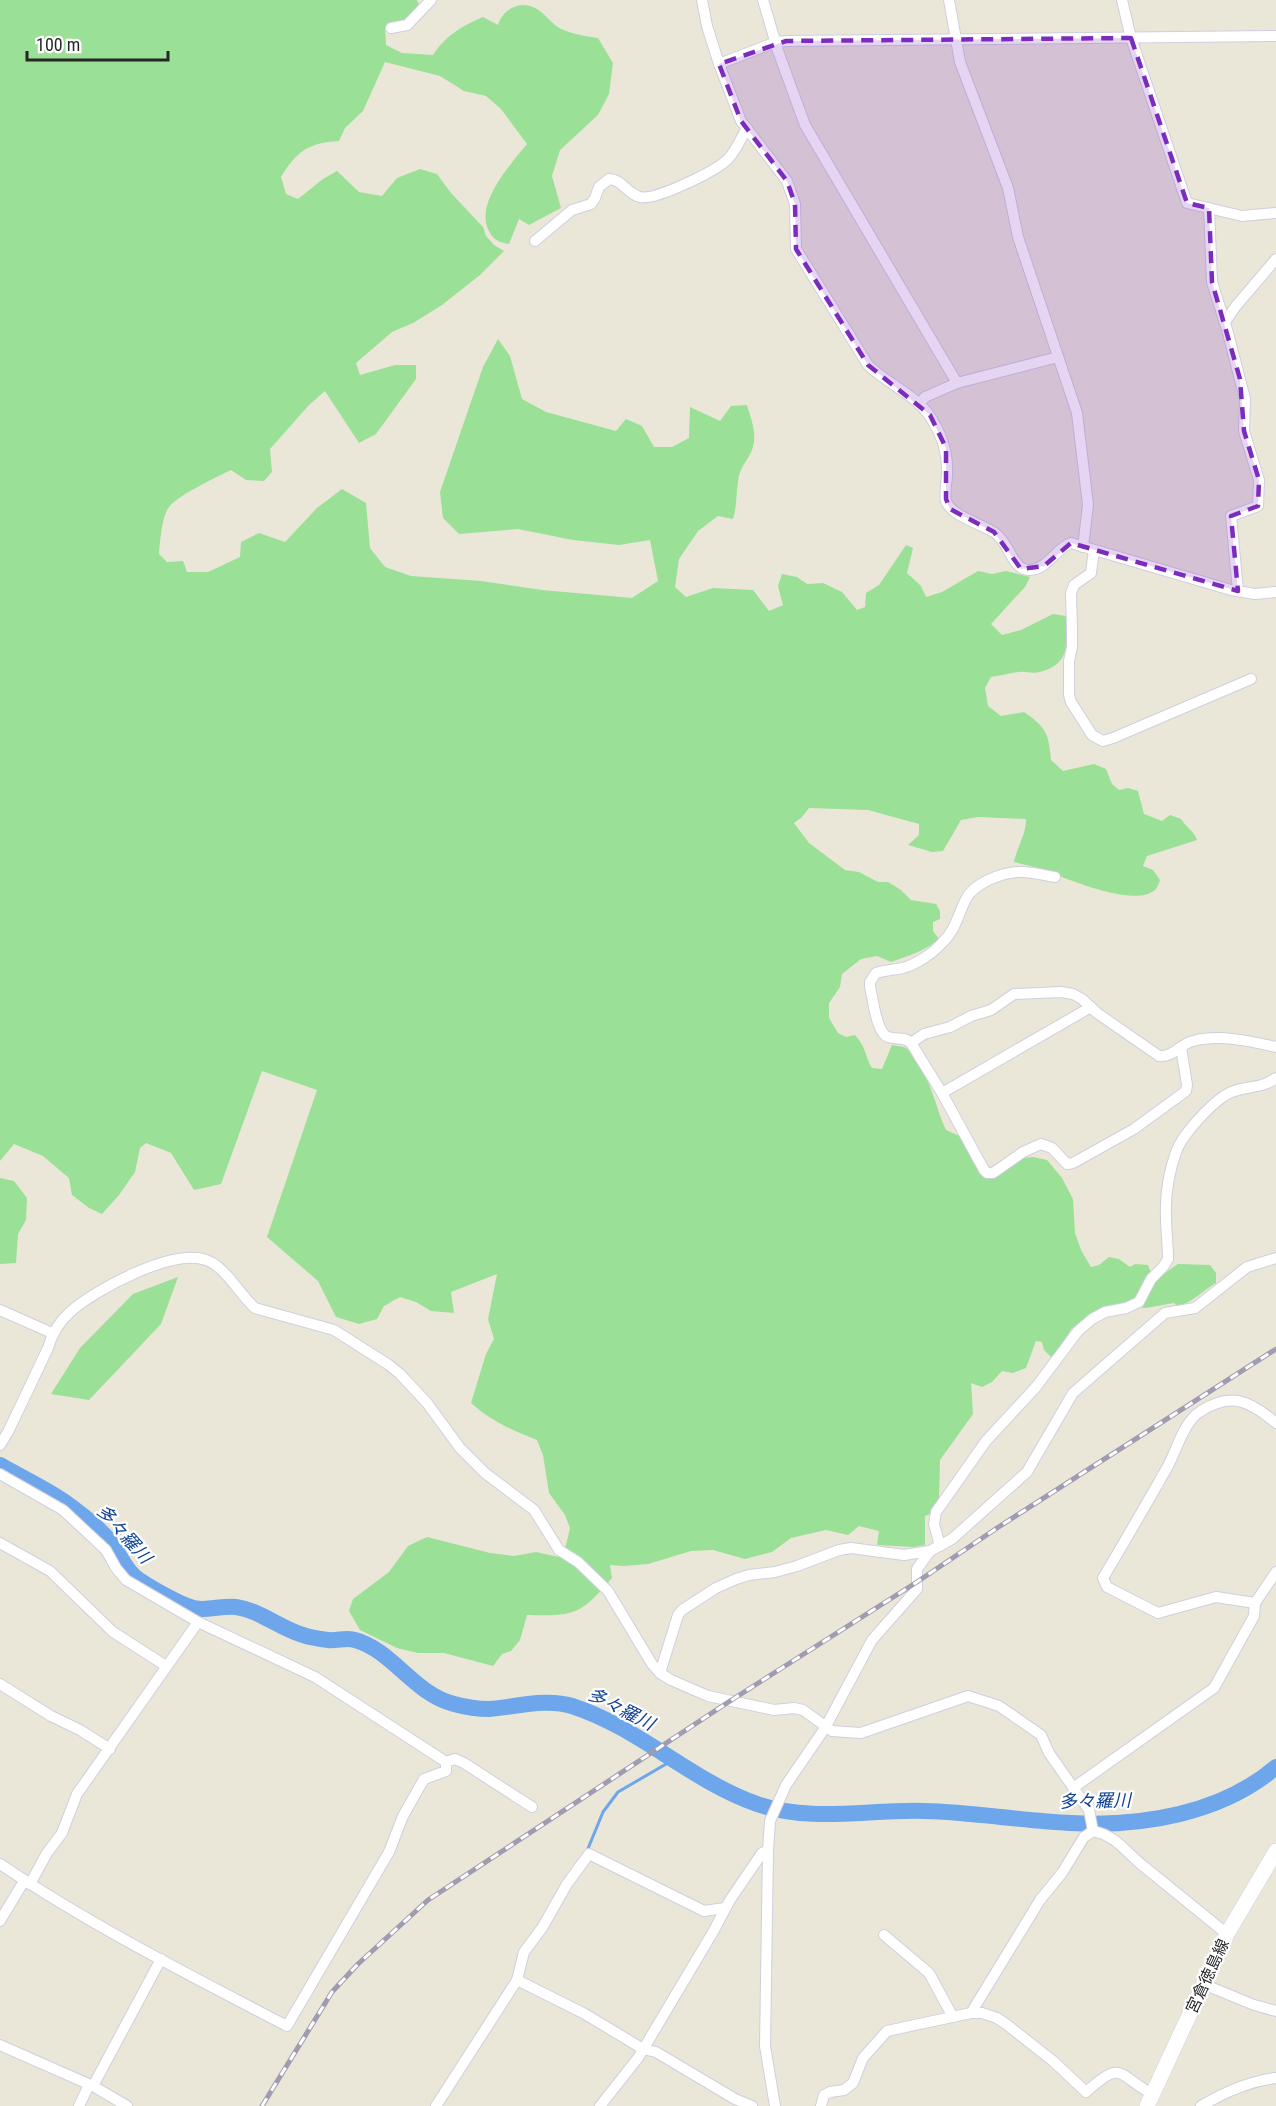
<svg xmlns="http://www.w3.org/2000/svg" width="1276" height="2106" font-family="'Roboto Condensed','Noto Sans JP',sans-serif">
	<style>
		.green { fill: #9ae096 }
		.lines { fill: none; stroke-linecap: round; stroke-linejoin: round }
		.stream { stroke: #6da6eb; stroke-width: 3 }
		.river { stroke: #6da6eb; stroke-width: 16 }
		.street-casing { stroke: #d0cee0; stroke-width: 12 }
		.secondary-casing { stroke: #d0cee0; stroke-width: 16 }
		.street { stroke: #fff; stroke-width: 10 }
		.secondary { stroke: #fff; stroke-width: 15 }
		.rail-casing { stroke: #9f9cb1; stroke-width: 5 }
		.rail { stroke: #fff; stroke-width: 3; stroke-dasharray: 9; stroke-linecap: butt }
		.marked { fill: #7b2cbf; fill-opacity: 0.2; stroke: #7b2cbf; stroke-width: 4.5; stroke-dasharray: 12 8; stroke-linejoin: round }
		.labels { text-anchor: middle; stroke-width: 4.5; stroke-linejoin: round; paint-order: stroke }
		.street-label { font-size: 16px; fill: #272727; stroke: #fff }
		.water-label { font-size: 18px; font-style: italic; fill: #104292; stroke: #fff }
	</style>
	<rect width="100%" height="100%" fill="#eae7d9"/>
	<!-- green -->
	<g class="green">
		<path d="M0,0H417L419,5L405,22L385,26L386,45L402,53L433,55C446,35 462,26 483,17L498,25C503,9 520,0 535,8C544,12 550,23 561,29C572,34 585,36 598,38L613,63L609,94L598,115L560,150L552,176L561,208L529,225L519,219L509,244C498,242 493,240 488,229C476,202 511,164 527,144L501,109L486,96L464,91L440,76L385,62L363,111L345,128L339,141C308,143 297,151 281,177L286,194L298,199L323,179L337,171L359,192L382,196L397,178L420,169L437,174L451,193L483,227L486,236L494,245L504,251L480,275L442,305L413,323L392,332L356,363L360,375L395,365H416V379L376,434L359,443L325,391L309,405L270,449L272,472L264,481L246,480L231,470C217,477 178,495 169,507C162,516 160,542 159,554L167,562L183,561L187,572H208L240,557L241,542L259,533L285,542L317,508L342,489L366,503L370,548L385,567L411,576L481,581L542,590L632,598L658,581L650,540L619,545L573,540L518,529L459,534L443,518L440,492L483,367L498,339L510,356L522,399L546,412L616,431L626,419L642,426L654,447H672L689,438L690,407L720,421L731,406L747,405C751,419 757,433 753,447C750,459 739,466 738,482C736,495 737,506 733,519L718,516L698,531L679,559L675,587L686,597L713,588L753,590L769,611L783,605L778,586L782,574L797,577L807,584L823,583L842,592L857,610L865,607L866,593L879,585L906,545L913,548L907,573L921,586L926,597L942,592L978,571L992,574L1006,571L1030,577L1025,587L991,624L1002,635L1021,630L1053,614L1066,616C1067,643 1071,665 1039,672C1032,674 1026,671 1019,672C1010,673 1001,676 991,677L985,688L988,706L1001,716L1024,712C1046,727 1049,734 1051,760L1063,771L1094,764L1106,769L1112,784L1119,790L1128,788L1138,791L1144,814L1162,821L1170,815L1181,819C1186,827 1194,831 1197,840L1147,856L1143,866L1153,870L1160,880C1159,883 1158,886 1156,889C1136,909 1069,879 1046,871C1036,867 1025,865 1014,862C1017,847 1026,835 1026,819L978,817L961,820L943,851L932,852L908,845L919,835V824L868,810L809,808L802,817L794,823L809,843L845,870L859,872L878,882H888L901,890L911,900L936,904L940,911V919L933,922V931L939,939C925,951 908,956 891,962L877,956L861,959L842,974L840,987L829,1003V1018L838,1033L846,1037L855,1035C867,1049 864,1054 872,1068L882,1069L892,1045C896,1046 902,1046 906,1048C926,1061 936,1109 946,1130L962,1137L982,1170L1003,1172L1023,1158L1033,1157L1047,1160L1062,1178L1073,1199L1075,1233L1081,1250L1091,1267L1099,1265L1109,1257L1119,1259L1130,1267L1135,1264L1148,1265L1151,1273L1159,1277L1178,1264L1210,1265L1216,1273V1283C1201,1292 1195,1300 1178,1307L1174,1303L1146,1308L1129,1306L1082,1327L1072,1328L1057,1351L1051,1357L1044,1350L1042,1342L1036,1341L1026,1368L1013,1373L1002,1371L992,1382L982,1387L971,1383L973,1414L940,1460L939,1498L933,1513L925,1516V1545L914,1547L877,1545L879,1531L859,1526L848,1535L826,1530L791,1538L772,1552L745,1559L713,1550L691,1551L648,1564L624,1566L610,1565L612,1578C580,1615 576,1616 527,1615L520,1640L511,1651L502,1654L493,1666L444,1653H418L397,1648L360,1630L349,1611L353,1599L389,1572L408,1546L427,1537L490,1553L514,1556L536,1552L559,1557L566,1545L570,1528L565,1515L549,1493L543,1455L537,1440C513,1431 490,1420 471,1403L486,1354L494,1339L488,1319L497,1274L451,1292L454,1313L431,1311L416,1302L400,1297L384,1306L377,1319L359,1324L336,1317L318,1281L267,1237L317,1090L262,1071L221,1184L194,1190L171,1153L146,1143L140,1148L135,1172L119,1195L102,1214L89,1208L72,1195L69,1178L43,1156L14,1144L0,1161Z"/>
		<polygon points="0,1178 14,1181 27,1198 26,1220 18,1234 16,1263 0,1264"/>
		<polygon points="178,1277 161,1324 89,1400 51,1394 80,1348 133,1294"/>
	</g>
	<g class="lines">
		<!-- stream -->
		<polyline class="stream" points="587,1851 603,1812 618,1792 673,1760"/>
		<!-- river -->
		<path class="river" d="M0,1465C26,1480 55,1493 78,1512C90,1521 105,1533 113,1546C120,1555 124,1566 133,1575C142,1584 175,1601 187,1606C203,1613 220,1605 236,1607C258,1610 279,1627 300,1634C308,1637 319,1639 328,1640C337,1641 347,1637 355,1640C392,1650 414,1694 454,1704C465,1707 478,1709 489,1709C516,1707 546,1698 572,1706C640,1728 691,1781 757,1804C811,1823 869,1809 924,1811C974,1812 1022,1821 1071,1823C1141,1827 1221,1814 1276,1767"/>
		<!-- street casing -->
		<g class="street-casing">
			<g id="street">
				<path d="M702,0L707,26L719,64L741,121L787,181L795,204L796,249L868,365C887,384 917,395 931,418C942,435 948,453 947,473C947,482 944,493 946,501C951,516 982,524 995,533C1010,543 1012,571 1030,570C1048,569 1055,549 1071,543L1231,590L1255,594L1276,592"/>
				<polyline points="763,0 778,51 805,125 957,383 1058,357"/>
				<polyline points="949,0 960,62 1008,188 1018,237 1077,413 1088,505 1083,547"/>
				<polyline points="1122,0 1131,38 1187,203 1242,216 1276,213"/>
				<polyline points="391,28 407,25 431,0"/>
				<polyline points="719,64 776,42 786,41 1276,36"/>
				<polyline points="1209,208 1212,282 1228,333 1245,399 1244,431 1259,480 1258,506 1231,516 1238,591"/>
				<path d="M535,241L572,210L591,204L595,198L599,187L609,179C622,179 627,194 640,197C655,201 716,171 728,159C736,151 741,138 747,128"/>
				<polyline points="1225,322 1236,306 1276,259"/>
				<polyline points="919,404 925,397 957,383"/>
				<polyline points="1094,550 1091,573 1074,585 1071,593 1072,629 1072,647 1069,661 1069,695 1071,702 1092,735 1103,741 1113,738 1251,679"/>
				<path d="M1055,877C1043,875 1030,871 1018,872C1001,873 974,883 966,899C958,914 956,930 942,943C933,953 917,964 903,968C894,970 885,970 876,973L870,982V987C873,998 876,1033 888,1037C897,1040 904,1036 911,1043L924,1034L950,1027L971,1016L991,1010L1014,994L1061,992L1073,994L1082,999L1097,1013L1159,1056C1174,1057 1180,1044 1193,1041C1218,1034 1250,1041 1276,1047"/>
				<polyline points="1091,1007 942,1093 984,1170 987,1173 993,1173 1023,1152 1041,1144 1052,1148 1067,1164 1073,1163 1134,1129 1186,1091 1187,1085 1181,1047"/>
				<polyline points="911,1043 942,1093"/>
				<polyline points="0,1310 52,1333"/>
				<path d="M0,1445L8,1432L48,1348C52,1334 58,1323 69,1313C94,1290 172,1248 206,1260C225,1266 240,1295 255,1308L334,1330L389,1365L400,1374L427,1403L460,1448L485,1473L534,1510L559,1550L578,1562L608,1591L652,1664L660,1673L671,1680L708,1696L774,1710L794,1708L803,1710L832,1731L861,1733L968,1696L999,1706L1041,1735L1049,1753L1089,1810L1093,1831C1115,1835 1126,1852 1142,1865C1170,1888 1199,1911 1227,1934"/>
				<polyline points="0,1474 63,1510 106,1550 116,1568 126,1580 198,1622 315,1677 446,1762 455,1759 464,1763 532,1807"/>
				<polyline points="0,1543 50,1571 113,1632 166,1666"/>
				<path d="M940,1546L934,1524L936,1512L986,1441L1036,1387L1078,1331L1092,1319L1105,1312L1126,1308L1139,1302L1151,1279L1163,1267L1168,1259C1168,1245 1166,1231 1166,1217C1165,1196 1169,1172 1176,1152C1182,1135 1208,1107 1224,1096C1239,1085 1261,1090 1276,1078"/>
				<path d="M1255,1603L1216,1597L1158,1613L1107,1587L1103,1578C1125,1541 1147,1503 1168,1466C1177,1449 1184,1421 1201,1411C1232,1391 1251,1402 1276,1423"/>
				<polyline points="660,1673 678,1615 682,1610 716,1588 736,1579 749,1575 775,1572 797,1566 839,1550 851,1548 904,1555 930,1551"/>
				<polyline points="0,1684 51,1716 80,1730 110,1749"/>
				<polyline points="1073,1788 1214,1688 1254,1616 1255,1603 1276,1572"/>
				<path d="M0,1864C90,1925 191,1976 287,2026L389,1852L403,1816L424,1779L446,1771V1762"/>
				<polyline points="30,1884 47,1853 62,1833 77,1794 198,1622"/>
				<polyline points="0,1921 24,1881"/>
				<polyline points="884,1935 929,1973 953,2017"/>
				<polyline points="517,1980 585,2014 643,2049 656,2052 735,2099 752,2106"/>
				<polyline points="1203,1984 1254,2005 1276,2011"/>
				<polyline points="971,2013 1040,1900 1062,1873 1084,1837 1093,1831"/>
				<polyline points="0,2045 93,2086 127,2106"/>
				<polyline points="93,2086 161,1959"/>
				<polyline points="79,2106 89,2085"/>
				<polyline points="436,2106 517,1980 524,1952 542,1928 567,1884 589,1854 704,1911 725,1908"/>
				<polyline points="600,2106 638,2058 713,1932 730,1900 762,1853 768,1850"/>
				<polyline points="775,2106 765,2046 768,1850 770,1821 786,1785 825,1728 872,1640 917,1589 917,1569 930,1551 952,1539 1027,1472 1073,1393 1165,1313 1195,1308 1247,1267 1276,1258"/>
				<path d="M821,2106L824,2095L830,2092L844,2090L853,2083L863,2058L887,2031L971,2013H982L997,2018L1006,2024L1053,2061L1086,2092C1123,2059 1116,2074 1152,2094"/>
				<path d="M1201,2106C1223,2093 1251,2081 1276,2078"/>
			</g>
		</g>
		<!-- secondary casing -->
		<g class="secondary-casing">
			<polyline id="secondary" points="1147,2106 1227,1934 1276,1851"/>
		</g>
		<!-- street -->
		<use href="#street" class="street"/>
		<!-- secondary -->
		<use href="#secondary" class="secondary"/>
		<!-- rail casing -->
		<g class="rail-casing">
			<polyline id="rail" points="262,2106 332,1992 358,1964 428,1900 730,1701 917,1582 997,1528 1276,1349"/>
		</g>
		<!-- rail -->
		<use href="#rail" class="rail"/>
	</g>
	<!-- marked area -->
	<path class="marked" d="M1131,38L1187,203L1209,208L1212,282L1240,379L1244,431L1259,480L1258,506L1231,516L1238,591L1071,543L1044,566L1021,569L994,532L950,509L946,499V448L930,415L868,365L796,249L795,204L787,181L741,121L719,64L786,41Z"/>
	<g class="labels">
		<!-- street labels -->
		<g class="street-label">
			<text transform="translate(1207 1976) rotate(-65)" y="6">宮倉徳島線</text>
		</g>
		<!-- water labels -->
		<g class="water-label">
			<text transform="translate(124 1534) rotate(48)" y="6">多々羅川</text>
			<text transform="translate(621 1709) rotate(27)" y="6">多々羅川</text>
			<text transform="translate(1095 1801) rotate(-1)" y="6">多々羅川</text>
		</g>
	</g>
	<!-- scale -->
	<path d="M27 51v9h141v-9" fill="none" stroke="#272727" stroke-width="3"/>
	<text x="36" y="51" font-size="18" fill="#272727" stroke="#ffffff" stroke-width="4.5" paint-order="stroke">100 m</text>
</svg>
